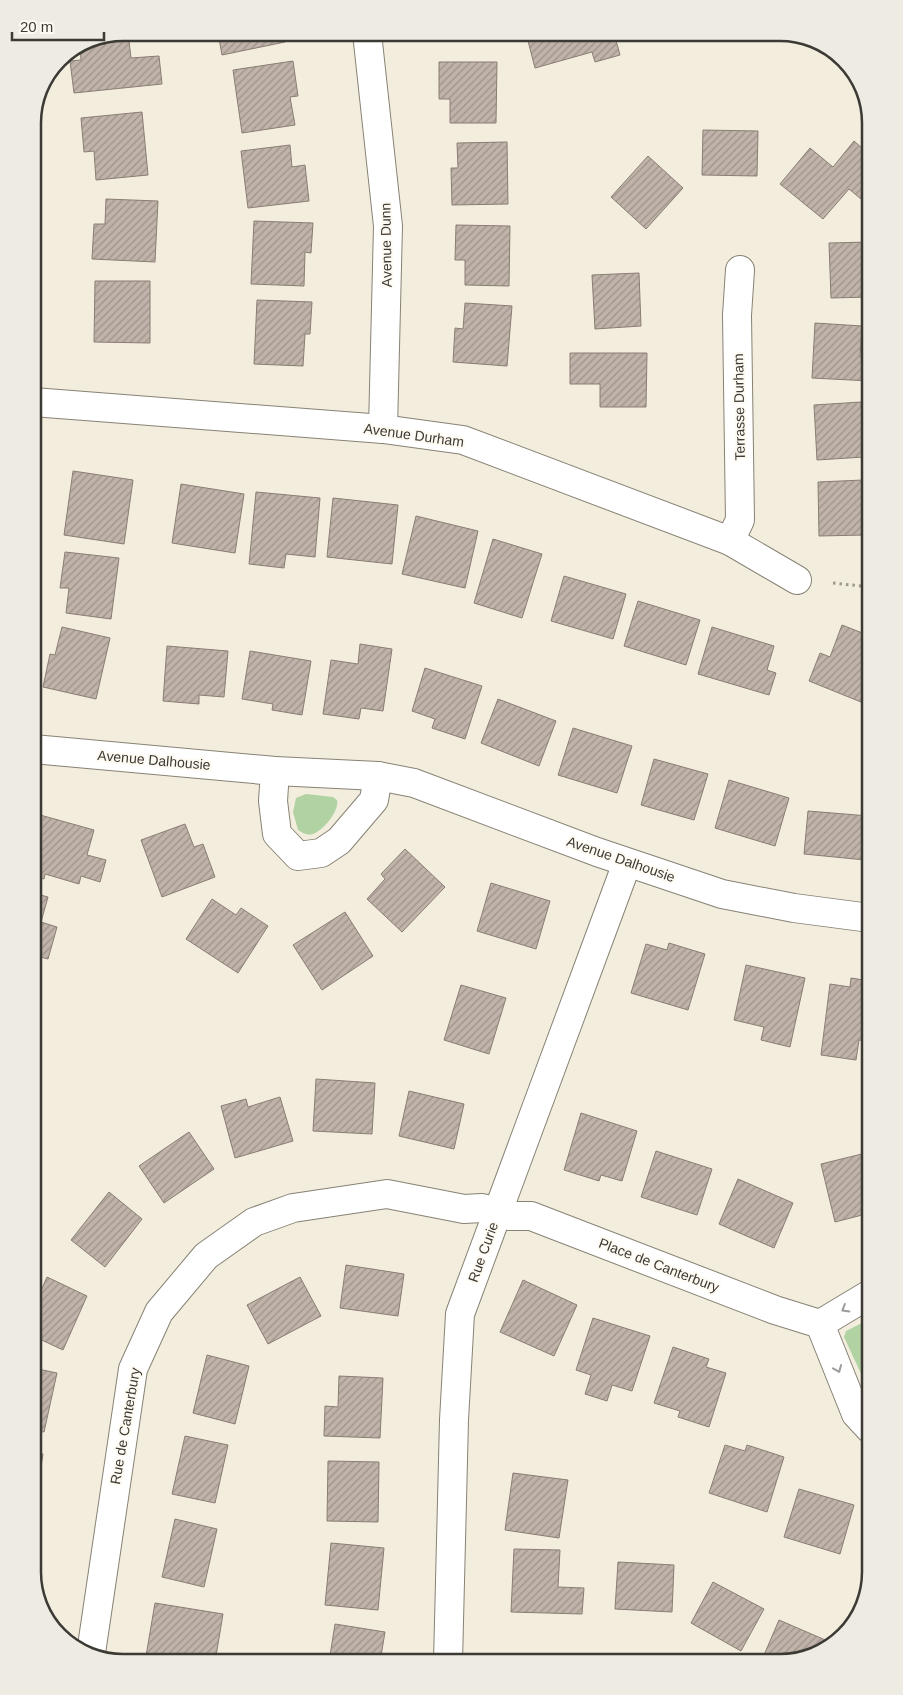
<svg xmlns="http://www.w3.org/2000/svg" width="903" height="1695" font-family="Arial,sans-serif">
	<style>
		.green { fill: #b1d2a3 }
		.building { fill: url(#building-hatch); stroke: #8a7d73 }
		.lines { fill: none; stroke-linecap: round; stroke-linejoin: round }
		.minor-casing { stroke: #878274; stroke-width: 30 }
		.path { stroke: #9d998e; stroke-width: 3; stroke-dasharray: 2.5 4; stroke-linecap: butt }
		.minor { stroke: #fff; stroke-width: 28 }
		.oneway { stroke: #9e9c9a }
		.labels { text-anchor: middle; stroke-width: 4; stroke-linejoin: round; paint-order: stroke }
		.street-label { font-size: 14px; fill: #3c3a34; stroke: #fefaf1 }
		.rim { fill: none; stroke: #3c3a34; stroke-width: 2.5 }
	</style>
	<defs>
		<pattern id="building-hatch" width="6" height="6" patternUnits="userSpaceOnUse" patternTransform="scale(1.25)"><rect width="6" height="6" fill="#c0b3a9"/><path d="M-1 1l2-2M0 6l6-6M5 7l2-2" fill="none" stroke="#9d938a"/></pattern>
	</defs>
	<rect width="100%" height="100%" fill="#f3edde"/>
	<!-- green -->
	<g class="green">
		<path d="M306,794L333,797L337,800C340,810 323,831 313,834C308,836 303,833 298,830L293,812L296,798Z"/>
		<polygon points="870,1319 870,1393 844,1337 846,1331"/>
	</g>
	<!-- building -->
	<g class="building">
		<polygon points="128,33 131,58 159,56 162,84 74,93 70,61 81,60 80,45 89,39"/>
		<polygon points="218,33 283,33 285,42 222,55"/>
		<polygon points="526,33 614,33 620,55 595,62 592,52 535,68"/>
		<polygon points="293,61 298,96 290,97 295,125 242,133 233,70"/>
		<polygon points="439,62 497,62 496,123 450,123 450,99 439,99"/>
		<polygon points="142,112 148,175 96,180 94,151 84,152 81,118"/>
		<polygon points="703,130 758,131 757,176 702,175"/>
		<polygon points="854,141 870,155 870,187 861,199 849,189 823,219 780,184 810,148 833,167"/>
		<polygon points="507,142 508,204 452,205 451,168 458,168 457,143"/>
		<polygon points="290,145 292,167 305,165 309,201 248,208 241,151"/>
		<polygon points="648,156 683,188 646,229 611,197"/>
		<polygon points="106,199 158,201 155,262 92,259 94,224 105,224"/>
		<polygon points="254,221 313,223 311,253 305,252 304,286 251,284"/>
		<polygon points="456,225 510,226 509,286 465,285 465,260 455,260"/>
		<polygon points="870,242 870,297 831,298 829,243"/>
		<polygon points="639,273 641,326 595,329 592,275"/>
		<polygon points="95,281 150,281 150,343 94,342"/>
		<polygon points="257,300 312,302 310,334 305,334 303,366 254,364"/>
		<polygon points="465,303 512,306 507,366 453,362 455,328 463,329"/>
		<polygon points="815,323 862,326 860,357 870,357 870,381 812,378"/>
		<polygon points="570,353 647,353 646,407 600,407 600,384 570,384"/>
		<polygon points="861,402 864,457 817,460 814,405"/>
		<polygon points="73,471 133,480 124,544 64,535"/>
		<polygon points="863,480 865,535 819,536 818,482"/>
		<polygon points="181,484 244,494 235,553 172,543"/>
		<polygon points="256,492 320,498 315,557 286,554 284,568 249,564"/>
		<polygon points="333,498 398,505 392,564 327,557"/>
		<polygon points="416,516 478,531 465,588 402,574"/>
		<polygon points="493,539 542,554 522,618 474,603"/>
		<polygon points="65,552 119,558 111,619 66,613 69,588 60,588"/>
		<polygon points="564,576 626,594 613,639 551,621"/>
		<polygon points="638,601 700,620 686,665 624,646"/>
		<polygon points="842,625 870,636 870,677 861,702 809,681 820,653 830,657"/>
		<polygon points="62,627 110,638 96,699 43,687 50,654 55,655"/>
		<polygon points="712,627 774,646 767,670 776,673 769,695 698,674"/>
		<polygon points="360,644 392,649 383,711 361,708 359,719 323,714 331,660 358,664"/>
		<polygon points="167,646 228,651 224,697 199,695 199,704 163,701"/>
		<polygon points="250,651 311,661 302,715 272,710 273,704 242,699"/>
		<polygon points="425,668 482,686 465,739 432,728 435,719 412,711"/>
		<polygon points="498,699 556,721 539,766 481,743"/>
		<polygon points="573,728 632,746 617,793 558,775"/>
		<polygon points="654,759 708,774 694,820 641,805"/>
		<polygon points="729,780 789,798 775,846 715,828"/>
		<polygon points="808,811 869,816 865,860 804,854"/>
		<polygon points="33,813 94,830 87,855 106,860 100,882 81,876 79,884 45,874 44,879 33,876"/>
		<polygon points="185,824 194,847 203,844 215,877 162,897 141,840"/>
		<polygon points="405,849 445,887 402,932 367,899 385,879 381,874"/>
		<polygon points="491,883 550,901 536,949 477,931"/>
		<polygon points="33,893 48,897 41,922 57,927 48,959 33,955"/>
		<polygon points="212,899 236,915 241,908 268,926 238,973 186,939"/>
		<polygon points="345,912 373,956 322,990 293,945"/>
		<polygon points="669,943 705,954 688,1010 631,993 646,944 667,950"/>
		<polygon points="746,965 805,978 790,1047 761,1040 764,1027 734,1020"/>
		<polygon points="851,978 870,981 870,1041 859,1040 856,1060 821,1055 830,984 850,987"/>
		<polygon points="461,985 506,998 489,1054 444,1040"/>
		<polygon points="316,1079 375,1083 372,1134 313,1131"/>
		<polygon points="409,1091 464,1104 454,1149 399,1136"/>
		<polygon points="280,1097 293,1141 235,1158 221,1106 246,1099 248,1107"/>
		<polygon points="581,1113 637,1131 622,1181 601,1175 599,1181 564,1170"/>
		<polygon points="189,1132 214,1169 164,1203 139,1166"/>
		<polygon points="656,1151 712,1169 697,1215 641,1197"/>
		<polygon points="870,1152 870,1213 835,1222 821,1164"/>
		<polygon points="738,1179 793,1203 774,1248 719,1224"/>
		<polygon points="109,1192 142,1219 105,1267 71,1240"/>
		<polygon points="346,1265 404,1274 398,1316 340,1308"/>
		<polygon points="47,1277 87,1296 63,1350 33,1336 33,1309"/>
		<polygon points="300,1277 321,1316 268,1344 247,1305"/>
		<polygon points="523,1280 577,1305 554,1356 500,1332"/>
		<polygon points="593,1318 650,1336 632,1391 612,1385 607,1401 585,1394 591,1375 576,1370"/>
		<polygon points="673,1347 709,1359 706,1367 726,1373 709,1427 678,1417 680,1411 654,1403"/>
		<polygon points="207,1355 249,1366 235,1424 193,1413"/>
		<polygon points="33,1368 57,1373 44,1432 33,1430"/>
		<polygon points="339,1376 383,1378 380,1438 324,1436 325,1406 338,1407"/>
		<polygon points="185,1436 228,1445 215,1503 172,1494"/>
		<polygon points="725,1445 745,1451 747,1445 784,1457 767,1512 709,1493"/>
		<polygon points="33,1452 43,1454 34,1513 33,1513"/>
		<polygon points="328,1461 379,1462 378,1522 327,1521"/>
		<polygon points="513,1473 568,1480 559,1538 505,1530"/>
		<polygon points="799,1489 854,1505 840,1554 784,1537"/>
		<polygon points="175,1519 217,1529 204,1587 162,1577"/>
		<polygon points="870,1539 870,1568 862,1566"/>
		<polygon points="331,1543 384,1548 378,1610 325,1605"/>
		<polygon points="514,1549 560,1550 558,1587 584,1588 582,1614 511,1612"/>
		<polygon points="618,1562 674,1565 672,1612 615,1609"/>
		<polygon points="713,1582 764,1609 741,1651 691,1623"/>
		<polygon points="155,1603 223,1614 215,1662 145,1662"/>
		<polygon points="779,1620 830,1642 830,1643 815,1655 780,1662 761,1662"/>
		<polygon points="335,1624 385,1632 380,1662 329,1662"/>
	</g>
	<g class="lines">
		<!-- minor casing -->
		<g class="minor-casing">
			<g id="minor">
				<polyline points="367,33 388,226 383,429"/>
				<polyline points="33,402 383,429 463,440 730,541 797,580"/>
				<polyline points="730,541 740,520 737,315 740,270"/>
				<polyline points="33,749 275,771 378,776 414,783 597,852 722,894 794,908 870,918"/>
				<polyline points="275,771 273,801 277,834 298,856 321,853 339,841 374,800 378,776"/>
				<polyline points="820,1324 856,1414 870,1429"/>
				<polyline points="91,1653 133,1369 159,1312 206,1256 254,1222 293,1208 387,1194 464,1209 482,1208 510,1216 531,1216 775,1310 820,1324 870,1294"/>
				<polyline points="448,1662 454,1420 460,1314 627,863"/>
			</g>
		</g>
		<!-- path -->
		<polyline class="path" points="833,583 870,587"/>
		<!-- minor -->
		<use href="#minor" class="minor"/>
	</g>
	<!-- one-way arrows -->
	<defs><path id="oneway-chevron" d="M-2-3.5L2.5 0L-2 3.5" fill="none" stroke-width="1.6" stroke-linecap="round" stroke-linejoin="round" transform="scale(1.25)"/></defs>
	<g class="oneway">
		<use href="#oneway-chevron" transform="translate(845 1309) rotate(149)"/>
		<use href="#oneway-chevron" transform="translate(838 1369) rotate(68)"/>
	</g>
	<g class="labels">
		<!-- street labels -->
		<g class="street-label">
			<text transform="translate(386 245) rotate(-91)" y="5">Avenue Dunn</text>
			<text transform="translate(739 407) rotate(-91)" y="5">Terrasse Durham</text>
			<text transform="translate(414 435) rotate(8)" y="5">Avenue Durham</text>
			<text transform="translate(154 760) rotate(5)" y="5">Avenue Dalhousie</text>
			<text transform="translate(621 859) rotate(19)" y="5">Avenue Dalhousie</text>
			<text transform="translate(483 1252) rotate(-70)" y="5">Rue Curie</text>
			<text transform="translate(659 1265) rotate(21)" y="5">Place de Canterbury</text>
			<text transform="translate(125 1426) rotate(-80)" y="5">Rue de Canterbury</text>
		</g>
	</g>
	<!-- crop -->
	<path d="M0 0H903V1695H0ZM123 41H780A82 82 0 0 1 862 123V1572A82 82 0 0 1 780 1654H123A82 82 0 0 1 41 1572V123A82 82 0 0 1 123 41Z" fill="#eeebe2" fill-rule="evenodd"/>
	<path class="rim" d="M123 41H780A82 82 0 0 1 862 123V1572A82 82 0 0 1 780 1654H123A82 82 0 0 1 41 1572V123A82 82 0 0 1 123 41Z"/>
	<!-- scale -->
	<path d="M12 32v8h92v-8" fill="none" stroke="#3c3a34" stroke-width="2.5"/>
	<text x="20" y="32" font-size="15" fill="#3c3a34" stroke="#fefaf1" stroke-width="4" paint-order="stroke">20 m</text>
</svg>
